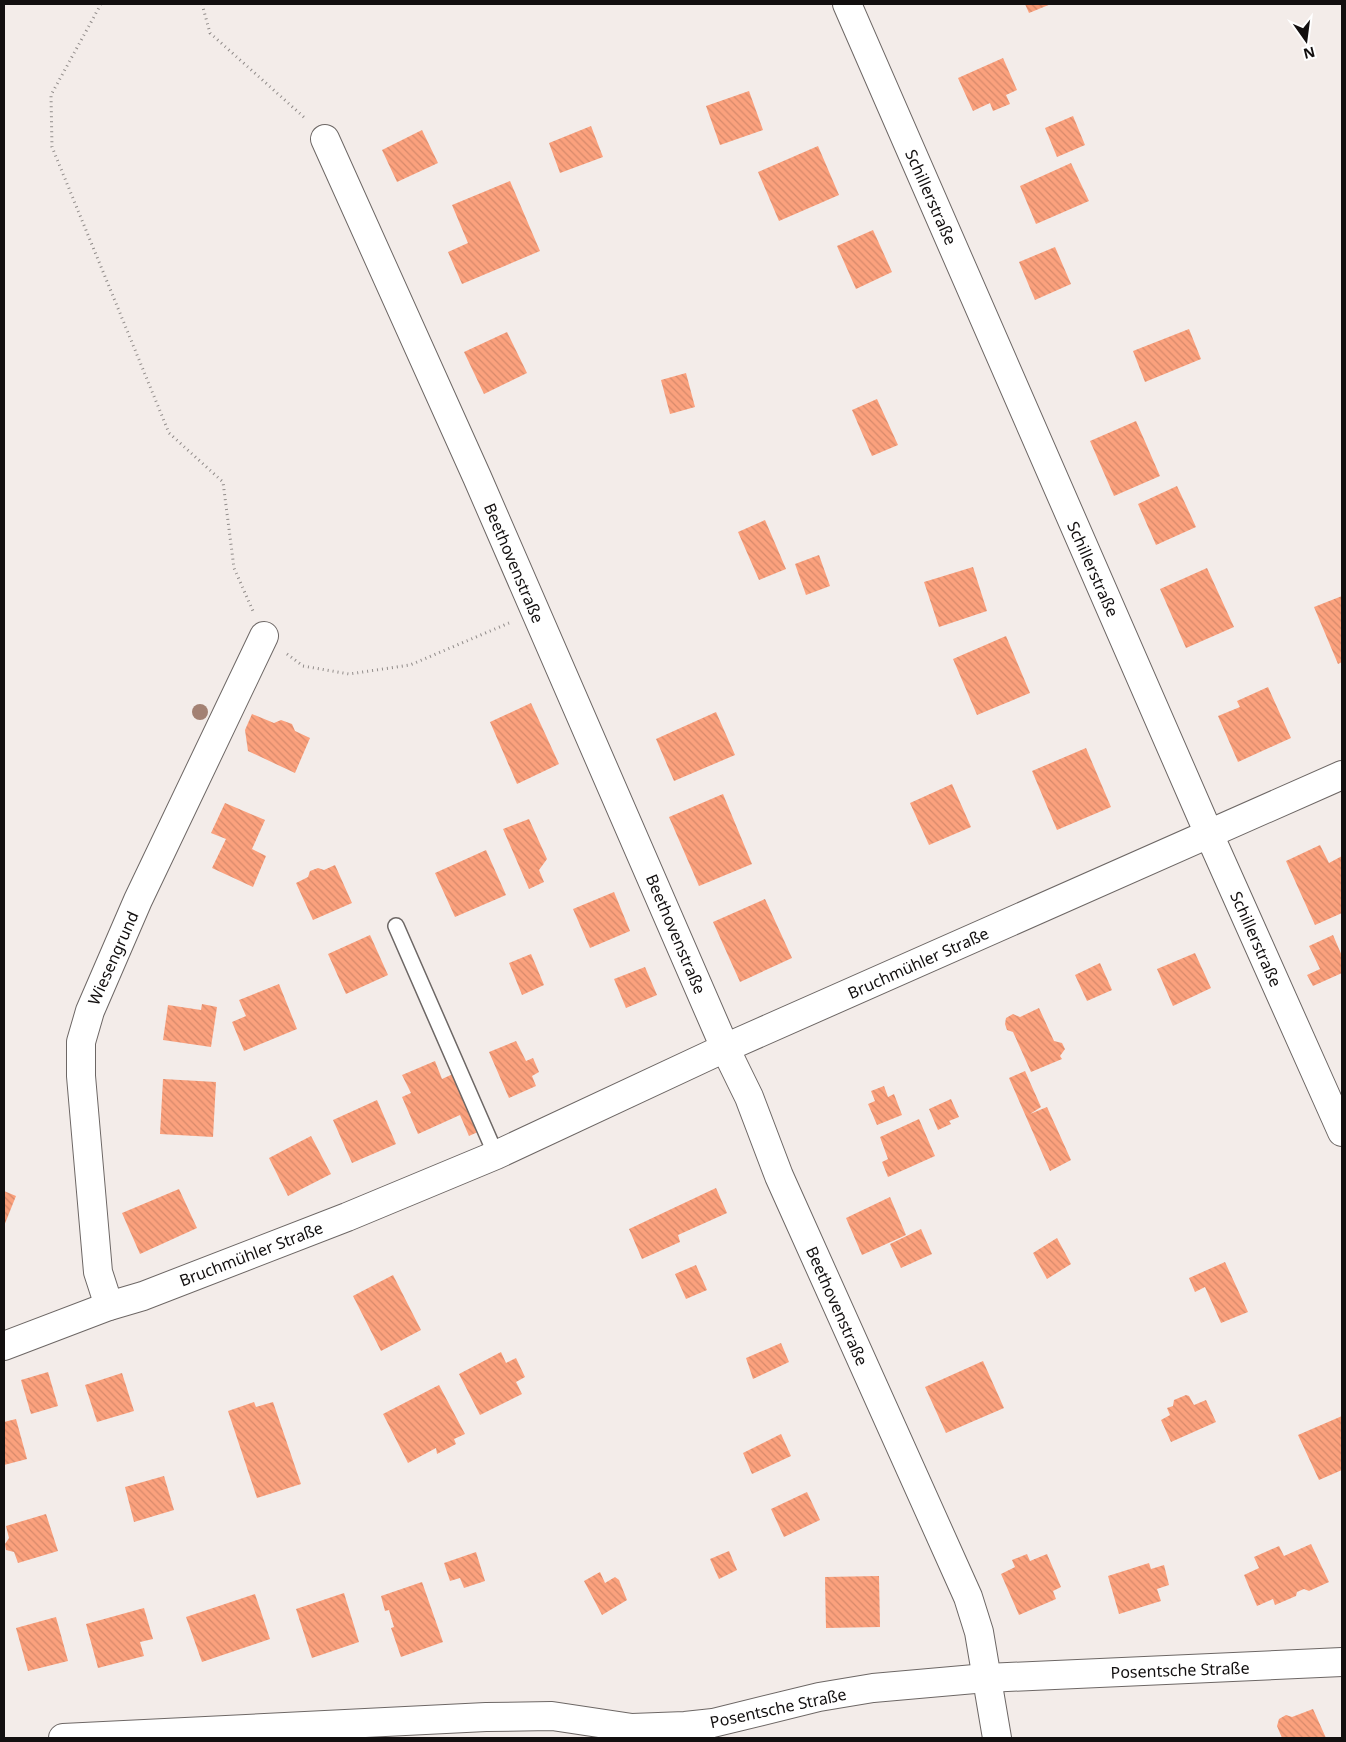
<svg xmlns="http://www.w3.org/2000/svg" width="1346" height="1742" font-family="'Noto Sans',sans-serif">
	<style>
		.building { fill: url(#building-back-hatch) }
		.lines { fill: none; stroke-linecap: round; stroke-linejoin: round }
		.lane-casing { stroke: #6d6765; stroke-width: 18 }
		.street-casing { stroke: #6d6765; stroke-width: 30 }
		.path { stroke: #918c8a; stroke-width: 3; stroke-dasharray: 1 4; stroke-linecap: butt }
		.lane { stroke: #fff; stroke-width: 15 }
		.street { stroke: #fff; stroke-width: 28 }
		.tree { fill: #a38173 }
		.labels { text-anchor: middle; stroke-width: 4; stroke-linejoin: round; paint-order: stroke }
		.street-label { font-size: 16px; fill: #120f0f; stroke: #fff }
	</style>
	<defs>
		<pattern id="building-back-hatch" width="6" height="6" patternUnits="userSpaceOnUse" patternTransform="scale(1.25)"><rect width="6" height="6" fill="#fba17d"/><path d="M-1 5l2 2M0 0l6 6M5-1l2 2" fill="none" stroke="#d6896b"/></pattern>
	</defs>
	<rect width="100%" height="100%" fill="#f3ece9"/>
	<!-- building -->
	<g class="building">
		<polygon points="1025,4 1051,4 1029,13"/>
		<polygon points="1003,58 1017,90 1006,95 1010,104 993,111 990,103 973,111 958,78"/>
		<polygon points="749,91 763,130 720,145 706,106"/>
		<polygon points="1073,116 1085,145 1057,157 1045,128"/>
		<polygon points="591,126 603,157 560,173 549,143"/>
		<polygon points="422,130 438,163 397,182 382,150"/>
		<polygon points="818,146 839,195 779,221 758,172"/>
		<polygon points="1071,163 1089,201 1036,224 1020,186"/>
		<polygon points="510,181 540,251 462,284 448,252 468,243 452,205"/>
		<polygon points="873,230 892,272 856,289 837,246"/>
		<polygon points="1055,247 1071,284 1035,300 1019,262"/>
		<polygon points="1189,329 1201,359 1145,382 1133,351"/>
		<polygon points="507,332 527,373 484,394 464,352"/>
		<polygon points="686,373 695,407 670,414 661,380"/>
		<polygon points="877,399 898,445 872,456 852,410"/>
		<polygon points="1136,421 1160,476 1114,496 1090,441"/>
		<polygon points="1177,486 1196,527 1156,545 1138,504"/>
		<polygon points="765,520 786,569 759,580 738,532"/>
		<polygon points="819,555 830,586 806,595 795,564"/>
		<polygon points="973,567 987,611 939,627 924,582"/>
		<polygon points="1207,568 1234,627 1186,648 1160,589"/>
		<polygon points="1342,596 1342,662 1338,664 1314,607"/>
		<polygon points="1006,636 1030,693 977,715 953,659"/>
		<polygon points="1268,687 1291,738 1238,762 1218,716 1240,707 1237,701"/>
		<polygon points="531,703 559,764 517,784 490,722"/>
		<polygon points="716,712 735,755 674,781 656,739"/>
		<polygon points="252,714 274,723 281,720 292,724 295,731 310,738 295,773 248,751 245,730"/>
		<polygon points="1086,748 1111,807 1057,830 1032,771"/>
		<polygon points="952,784 971,827 929,845 910,803"/>
		<polygon points="723,794 752,864 699,886 669,817"/>
		<polygon points="225,803 265,820 252,849 266,856 253,887 212,868 226,839 211,833"/>
		<polygon points="529,819 547,859 539,870 544,882 529,889 503,829"/>
		<polygon points="1320,845 1329,863 1342,856 1342,913 1315,925 1286,861"/>
		<polygon points="486,850 506,895 455,917 435,873"/>
		<polygon points="335,865 352,903 313,920 296,883 308,877 310,871 318,868 324,870"/>
		<polygon points="614,892 630,931 590,948 573,909"/>
		<polygon points="765,899 792,958 740,982 713,922"/>
		<polygon points="370,935 388,975 346,994 328,954"/>
		<polygon points="1333,935 1342,956 1342,973 1313,986 1307,975 1320,969 1309,946"/>
		<polygon points="1195,953 1211,988 1173,1006 1157,969"/>
		<polygon points="531,954 544,985 522,995 509,963"/>
		<polygon points="1100,963 1112,990 1087,1001 1075,975"/>
		<polygon points="645,967 657,995 626,1008 614,979"/>
		<polygon points="279,984 297,1029 244,1051 232,1022 246,1016 239,1000"/>
		<polygon points="202,1004 217,1007 211,1047 163,1040 168,1005 201,1010"/>
		<polygon points="1039,1008 1054,1041 1062,1043 1065,1049 1060,1056 1062,1059 1031,1072 1013,1032 1007,1030 1005,1024 1006,1018 1013,1014 1020,1017"/>
		<polygon points="516,1041 526,1061 533,1058 539,1072 532,1076 536,1086 509,1098 489,1052"/>
		<polygon points="435,1061 442,1079 455,1073 480,1131 469,1136 460,1115 418,1134 402,1097 411,1093 402,1075"/>
		<polygon points="1025,1071 1041,1107 1030,1114 1047,1107 1071,1160 1050,1171 1009,1078"/>
		<polygon points="163,1079 216,1082 213,1137 160,1134"/>
		<polygon points="884,1086 888,1097 894,1094 902,1115 877,1125 868,1104 875,1101 871,1091"/>
		<polygon points="951,1099 959,1117 949,1121 951,1124 938,1130 929,1109"/>
		<polygon points="377,1100 396,1144 352,1163 333,1120"/>
		<polygon points="919,1119 935,1156 888,1177 882,1162 888,1159 880,1137"/>
		<polygon points="311,1136 331,1174 288,1196 269,1158"/>
		<polygon points="716,1188 727,1213 678,1235 680,1242 642,1259 629,1229"/>
		<polygon points="179,1189 197,1228 140,1254 122,1213"/>
		<polygon points="4,1191 16,1196 4,1226"/>
		<polygon points="890,1197 906,1235 862,1255 846,1218"/>
		<polygon points="921,1229 932,1254 901,1268 890,1244"/>
		<polygon points="1057,1238 1071,1264 1047,1279 1033,1253"/>
		<polygon points="1225,1262 1248,1312 1221,1323 1205,1287 1195,1292 1189,1278"/>
		<polygon points="696,1265 707,1290 686,1299 675,1274"/>
		<polygon points="393,1275 421,1330 381,1351 353,1296"/>
		<polygon points="781,1343 789,1362 753,1379 746,1358"/>
		<polygon points="501,1352 506,1363 516,1358 525,1377 516,1382 522,1394 480,1415 459,1374"/>
		<polygon points="983,1361 1004,1408 946,1433 925,1387"/>
		<polygon points="48,1372 58,1406 31,1414 21,1380"/>
		<polygon points="122,1373 134,1411 97,1422 85,1385"/>
		<polygon points="439,1385 465,1434 454,1439 456,1444 437,1454 436,1448 408,1463 383,1414"/>
		<polygon points="1186,1395 1189,1396 1194,1405 1206,1400 1216,1422 1171,1442 1161,1420 1170,1415 1167,1408 1173,1406 1174,1400"/>
		<polygon points="254,1402 256,1407 273,1402 301,1484 257,1498 228,1411"/>
		<polygon points="1342,1416 1342,1470 1319,1480 1298,1435"/>
		<polygon points="16,1419 27,1459 4,1465 4,1422"/>
		<polygon points="781,1434 791,1456 752,1474 743,1453"/>
		<polygon points="164,1476 174,1510 134,1522 125,1487"/>
		<polygon points="807,1492 820,1520 784,1537 771,1509"/>
		<polygon points="46,1514 58,1551 18,1563 14,1552 6,1550 5,1544 9,1538 6,1526"/>
		<polygon points="1311,1544 1329,1582 1309,1591 1304,1589 1297,1592 1296,1596 1275,1605 1273,1599 1257,1606 1244,1575 1259,1568 1254,1557 1279,1546 1284,1556"/>
		<polygon points="729,1551 737,1570 719,1579 710,1559"/>
		<polygon points="476,1552 485,1581 464,1588 460,1578 450,1581 444,1563"/>
		<polygon points="1027,1554 1030,1561 1047,1554 1061,1587 1053,1591 1056,1599 1019,1615 1001,1574 1015,1567 1012,1560"/>
		<polygon points="1149,1563 1151,1569 1164,1565 1169,1585 1157,1589 1161,1601 1119,1614 1108,1576"/>
		<polygon points="600,1572 605,1583 615,1577 619,1580 627,1600 602,1615 584,1581"/>
		<polygon points="879,1576 880,1627 826,1628 825,1577"/>
		<polygon points="422,1582 443,1642 401,1657 391,1628 394,1627 389,1610 385,1611 381,1596"/>
		<polygon points="344,1593 359,1642 312,1658 296,1609"/>
		<polygon points="255,1594 270,1639 202,1662 186,1617"/>
		<polygon points="144,1608 153,1639 140,1642 144,1656 98,1668 86,1624"/>
		<polygon points="56,1617 68,1661 28,1671 16,1628"/>
		<polygon points="1313,1709 1326,1738 1282,1738 1277,1726 1279,1719 1286,1715 1292,1717"/>
	</g>
	<g class="lines">
		<!-- lane casing -->
		<g class="lane-casing">
			<polyline id="lane" points="396,926 496,1155"/>
		</g>
		<!-- street casing -->
		<g class="street-casing">
			<g id="street">
				<polyline points="847,4 1209,834 1342,1132"/>
				<polyline points="325,139 477,477 725,1048 749,1097 779,1176 968,1597 979,1632 997,1738"/>
				<polyline points="109,1306 98,1272 81,1076 81,1042 90,1011 138,900 264,636"/>
				<polyline points="4,1346 109,1306 143,1296 347,1217 496,1155 725,1048 1342,775"/>
				<polyline points="63,1738 486,1717 552,1716 632,1728 685,1726 713,1723 819,1697 873,1688 986,1678 1342,1662"/>
			</g>
		</g>
		<!-- path -->
		<g class="path">
			<polyline points="101,4 51,95 52,147 169,433 223,482 234,568 253,611"/>
			<polyline points="202,4 210,33 306,119"/>
			<polyline points="287,654 303,666 349,674 410,665 509,623"/>
		</g>
		<!-- lane -->
		<use href="#lane" class="lane"/>
		<!-- street -->
		<use href="#street" class="street"/>
	</g>
	<!-- trees -->
	<circle class="tree" cx="200" cy="712" r="8"/>
	<g class="labels">
		<!-- street labels -->
		<g class="street-label">
			<text transform="translate(931 197) rotate(66)" y="6">Schillerstraße</text>
			<text transform="translate(514 563) rotate(67)" y="6">Beethovenstraße</text>
			<text transform="translate(1093 569) rotate(66)" y="6">Schillerstraße</text>
			<text transform="translate(676 934) rotate(67)" y="6">Beethovenstraße</text>
			<text transform="translate(1256 939) rotate(66)" y="6">Schillerstraße</text>
			<text transform="translate(113 958) rotate(-66)" y="6">Wiesengrund</text>
			<text transform="translate(918 963) rotate(-24)" y="6">Bruchmühler Straße</text>
			<text transform="translate(251 1254) rotate(-21)" y="6">Bruchmühler Straße</text>
			<text transform="translate(837 1306) rotate(66)" y="6">Beethovenstraße</text>
			<text transform="translate(1180 1670) rotate(-2)" y="6">Posentsche Straße</text>
			<text transform="translate(778 1708) rotate(-12)" y="6">Posentsche Straße</text>
		</g>
	</g>
	<!-- border -->
	<rect width="1346" height="1742" fill="none" stroke="#120f0f" stroke-width="10"/>
	<!-- north arrow -->
	<g transform="translate(1306 40) rotate(166)" stroke="#ffffff" stroke-width="4" paint-order="stroke">
	<path d="M0-4L9 19L0 12L-9 19Z" fill="#120f0f"/>
	<text y="-8" font-size="14" font-weight="bold" text-anchor="middle" fill="#120f0f">N</text>
	</g>
</svg>
